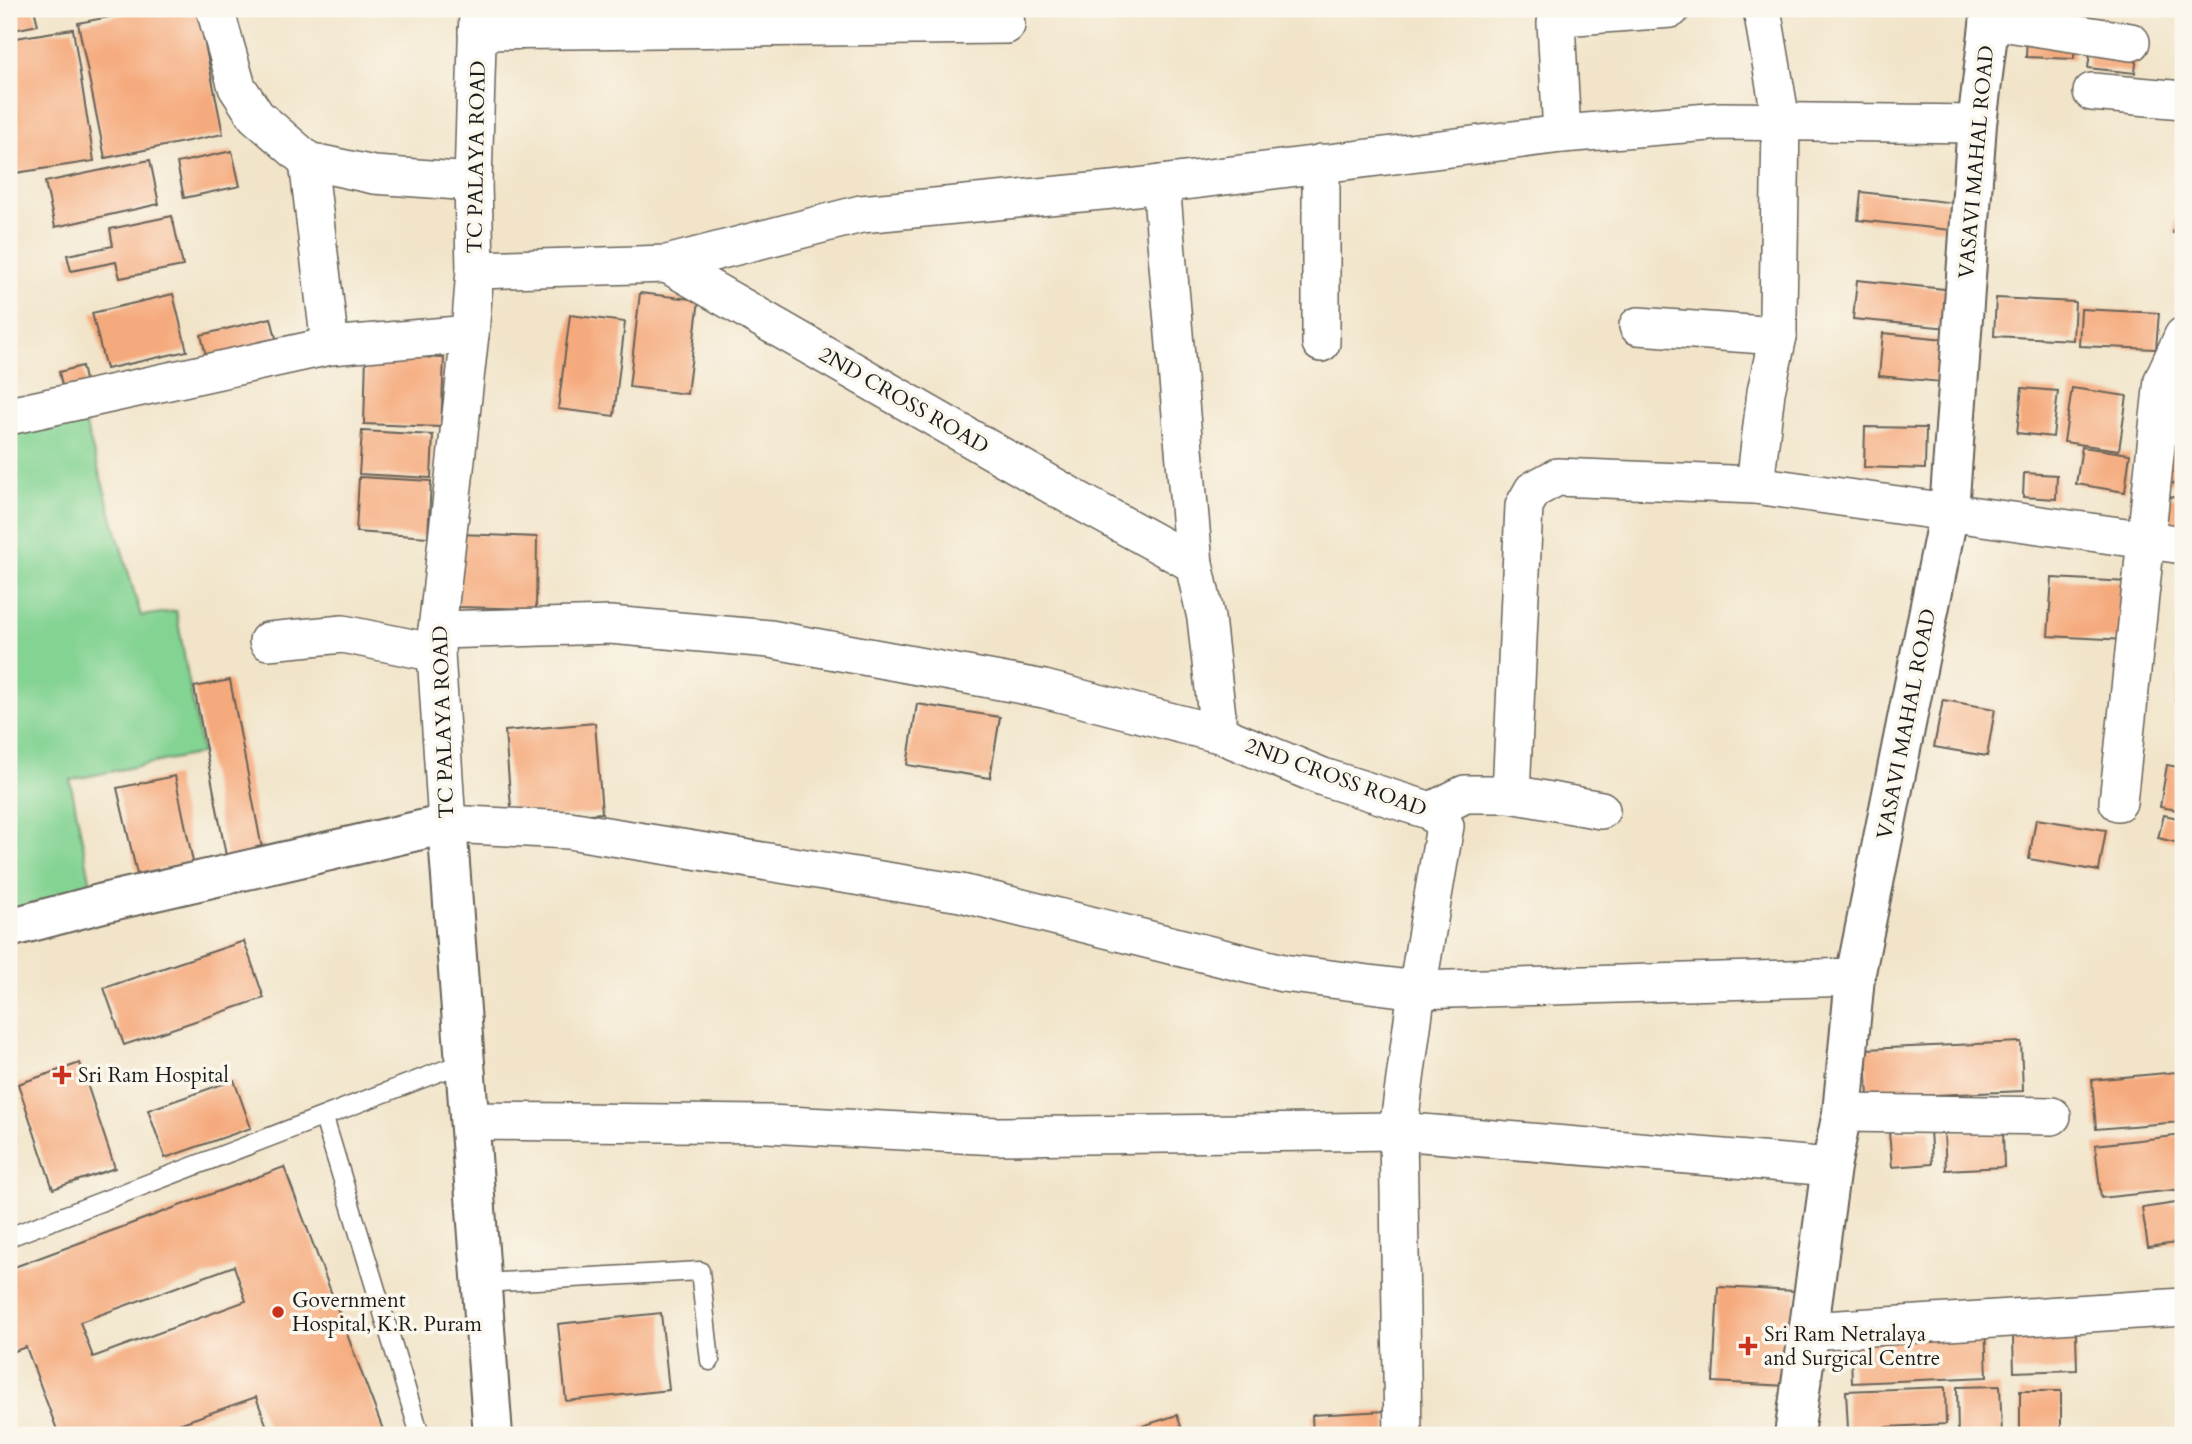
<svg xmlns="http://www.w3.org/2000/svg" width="2192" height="1444" font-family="Cardo,serif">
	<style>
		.green { fill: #83d393; stroke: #507858; stroke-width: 2 }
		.building { fill: #f5aa7d; fill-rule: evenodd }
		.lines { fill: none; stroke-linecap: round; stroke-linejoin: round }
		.service-casing { stroke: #676259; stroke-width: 21 }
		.minor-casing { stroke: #676259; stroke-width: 40 }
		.tertiary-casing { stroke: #676259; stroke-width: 42 }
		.service { stroke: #fff; stroke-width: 18 }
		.minor { stroke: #fff; stroke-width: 37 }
		.tertiary { stroke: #fff; stroke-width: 38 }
		.poi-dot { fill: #c8321e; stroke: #fbf7ec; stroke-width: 2.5 }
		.labels { text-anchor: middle; stroke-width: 7; stroke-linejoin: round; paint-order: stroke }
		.street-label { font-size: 21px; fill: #1c1c1c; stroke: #fbf7ec }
		.poi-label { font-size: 21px; fill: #1c1c1c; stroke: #fbf7ec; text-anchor: start }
	</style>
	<rect width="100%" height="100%" fill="#fbf7ec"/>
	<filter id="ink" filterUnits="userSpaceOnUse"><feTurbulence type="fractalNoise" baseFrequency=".0143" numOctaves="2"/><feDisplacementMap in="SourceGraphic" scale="14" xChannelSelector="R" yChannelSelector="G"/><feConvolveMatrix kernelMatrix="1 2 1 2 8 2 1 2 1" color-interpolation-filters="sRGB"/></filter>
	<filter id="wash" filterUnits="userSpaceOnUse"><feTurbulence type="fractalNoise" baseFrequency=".00686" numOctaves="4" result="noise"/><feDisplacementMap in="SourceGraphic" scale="28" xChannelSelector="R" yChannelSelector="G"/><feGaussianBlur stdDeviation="1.57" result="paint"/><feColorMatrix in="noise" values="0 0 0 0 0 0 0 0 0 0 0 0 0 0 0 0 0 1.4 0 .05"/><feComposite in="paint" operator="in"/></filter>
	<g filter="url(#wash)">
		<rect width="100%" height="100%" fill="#f1e4c9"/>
		<!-- green -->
		<polygon class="green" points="84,420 141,616 176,611 202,753 70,780 92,889 13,909 9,891 9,434"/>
		<g id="blocks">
			<!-- building -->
			<g class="building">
				<polygon points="9,9 34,9 38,25 9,31"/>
				<polygon points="150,9 198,9 223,134 105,158 78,23"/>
				<polygon points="2028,12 2075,14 2074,59 2026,57"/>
				<polygon points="2094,21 2140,26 2135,73 2088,68"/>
				<polygon points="73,29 94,161 9,174 9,39"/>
				<polygon points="232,151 240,186 184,198 177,163"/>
				<polygon points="150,160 159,204 55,227 45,182"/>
				<polygon points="2180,190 2183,191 2183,235 2173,233"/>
				<polygon points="1861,192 1964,204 1960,231 1858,220"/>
				<polygon points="172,216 183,266 120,278 116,262 71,271 67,255 113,246 110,229"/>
				<polygon points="1857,280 1954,290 1949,328 1853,319"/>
				<polygon points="640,293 699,300 687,394 629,387"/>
				<polygon points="173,294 187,351 106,369 92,313"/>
				<polygon points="1996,298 2075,302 2073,340 1994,336"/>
				<polygon points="2081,309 2159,313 2156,349 2079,346"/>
				<polygon points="570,315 625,322 614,416 558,409"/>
				<polygon points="271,318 278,346 208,364 201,335"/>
				<polygon points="1883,333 1945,339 1941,382 1879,376"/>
				<polygon points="366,355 444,358 441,427 364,424"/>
				<polygon points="82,366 87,389 64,395 59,372"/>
				<polygon points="2022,388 2058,391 2053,437 2017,433"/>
				<polygon points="2072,388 2127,396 2119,450 2064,442"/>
				<polygon points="1865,427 1926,428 1925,469 1864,467"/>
				<polygon points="362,431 433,435 431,478 359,474"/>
				<polygon points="2171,437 2183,439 2183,485 2164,482"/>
				<polygon points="2082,447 2130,454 2125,492 2076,484"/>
				<polygon points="2024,473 2057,475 2056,499 2023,497"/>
				<polygon points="359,477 431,481 428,537 356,532"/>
				<polygon points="2168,497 2183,498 2183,530 2164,527"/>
				<polygon points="459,534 537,537 536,609 458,607"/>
				<polygon points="2052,578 2129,582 2126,640 2048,636"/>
				<polygon points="2178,674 2183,675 2183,702 2175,701"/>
				<polygon points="230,680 263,854 227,861 194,687"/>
				<polygon points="1943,700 1995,709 1987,756 1934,747"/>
				<polygon points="917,704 1000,717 990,778 907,765"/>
				<polygon points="595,723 602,813 512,820 505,731"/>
				<polygon points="2167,765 2183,768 2183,811 2160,807"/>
				<polygon points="175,776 193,862 137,874 117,788"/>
				<polygon points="2164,815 2183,819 2183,844 2158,838"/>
				<polygon points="2036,819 2106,830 2099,871 2029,859"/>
				<polygon points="244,941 264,998 124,1045 104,988"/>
				<polygon points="2021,1042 2023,1091 1868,1098 1866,1049"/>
				<polygon points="80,1063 115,1168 53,1189 18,1084"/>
				<polygon points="2176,1072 2180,1122 2096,1129 2092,1080"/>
				<polygon points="234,1080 251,1128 165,1158 148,1110"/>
				<polygon points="1930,1129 1932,1164 1892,1167 1889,1132"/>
				<polygon points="2003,1130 2004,1167 1946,1170 1944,1132"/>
				<polygon points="2183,1135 2183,1189 2101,1198 2095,1145"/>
				<path d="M284,1167L385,1435H270L256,1397L159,1431L160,1435H59L26,1347L9,1353V1269ZM234,1266L246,1301L93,1357L80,1322Z"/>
				<polygon points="2183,1202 2183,1242 2148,1247 2142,1208"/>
				<polygon points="1718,1287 1796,1291 1790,1386 1713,1382"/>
				<polygon points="2075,1298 2077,1370 2014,1372 2012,1300"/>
				<polygon points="661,1313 669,1390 566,1401 558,1324"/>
				<polygon points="1985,1324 1987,1377 1852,1383 1850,1329"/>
				<polygon points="2000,1386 2002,1435 1958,1435 1957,1387"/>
				<polygon points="1945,1387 1946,1424 1848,1429 1846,1391"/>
				<rect x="2020" y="1391" width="41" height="44"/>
				<polygon points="1386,1411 1387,1435 1313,1435 1312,1415"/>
				<polygon points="1177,1415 1184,1435 1121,1435 1120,1433"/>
			</g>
		</g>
	</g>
	<g filter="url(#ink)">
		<use href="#blocks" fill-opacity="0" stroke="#676259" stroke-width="2"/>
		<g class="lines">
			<!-- service casing -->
			<g class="service-casing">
				<g id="service">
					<polyline points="324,1118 420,1435"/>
					<polyline points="9,1237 465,1062"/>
					<polyline points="482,1283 700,1271 710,1361"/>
				</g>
			</g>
			<!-- minor casing -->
			<g class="minor-casing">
				<g id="minor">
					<polyline points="215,9 237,87 256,116 308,161 374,175 473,182"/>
					<polyline points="478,9 473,182 475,270 470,334 437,630 436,653 447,824 569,830 961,893 1283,973 1417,990 1855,977"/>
					<polyline points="1989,20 2131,42"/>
					<polyline points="477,31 1006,25 1004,9"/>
					<polyline points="2092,92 2183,100"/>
					<polyline points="1562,134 1556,23 1562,17 1671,9"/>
					<polyline points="308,161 330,346"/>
					<polyline points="1321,163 1321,343"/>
					<polyline points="1161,184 1194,564"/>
					<polyline points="667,264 1076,499 1194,564 1206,618 1219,734 1323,777 1431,811 1445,826 1417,990 1398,1131 1403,1435"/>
					<polyline points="475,270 667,264 861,214 1112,190 1562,134 1721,121 1977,124"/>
					<polyline points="1638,326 1778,336"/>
					<polyline points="9,416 330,346 470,334"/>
					<polyline points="1755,485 1766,392 1778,336 1778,316 1781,121 1762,9"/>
					<polyline points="437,630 610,625 770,639 1044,689 1219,734"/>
					<polyline points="268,641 343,634 436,653"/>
					<polyline points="1511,794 1524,506 1533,490 1557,477 1755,485 2183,545"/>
					<polyline points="2118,802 2163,380 2183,336"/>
					<polyline points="1431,811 1465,794 1511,794 1601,810"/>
					<polyline points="1842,1113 2052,1116"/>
					<polyline points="470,1121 768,1124 998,1136 1398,1131 1831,1167"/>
					<polyline points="1808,1331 2183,1307"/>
				</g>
			</g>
			<!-- tertiary casing -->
			<g class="tertiary-casing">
				<g id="tertiary">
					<polyline points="9,928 103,903 447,824 493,1435"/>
					<polyline points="1794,1435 1831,1167 1842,1113 1855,977 1949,511 1977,124 1991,9"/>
				</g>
			</g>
			<!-- service -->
			<use href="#service" class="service"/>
			<!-- minor -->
			<use href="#minor" class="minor"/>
			<!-- tertiary -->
			<use href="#tertiary" class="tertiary"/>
		</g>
	</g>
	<!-- markers -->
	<g class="poi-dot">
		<path d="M58.5 1064.5h7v7h7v7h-7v7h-7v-7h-7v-7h7z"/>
		<circle cx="278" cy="1312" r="7"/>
		<path d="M1744.5 1335.5h7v7h7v7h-7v7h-7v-7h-7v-7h7z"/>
	</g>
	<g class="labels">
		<!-- street labels -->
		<g class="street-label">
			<text transform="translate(476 157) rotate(-89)" y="7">TC PALAYA ROAD</text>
			<text transform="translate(1976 162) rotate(-85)" y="7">VASAVI MAHAL ROAD</text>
			<text transform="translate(904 400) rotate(30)" y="7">2ND CROSS ROAD</text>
			<text transform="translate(443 722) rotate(-92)" y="7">TC PALAYA ROAD</text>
			<text transform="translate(1906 724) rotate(-79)" y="7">VASAVI MAHAL ROAD</text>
			<text transform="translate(1336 777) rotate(20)" y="7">2ND CROSS ROAD</text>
		</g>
		<!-- poi labels -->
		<g class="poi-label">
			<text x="78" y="1082">Sri Ram Hospital</text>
			<text x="292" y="1307">Government<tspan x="292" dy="24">Hospital, K.R. Puram</tspan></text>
			<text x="1764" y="1341">Sri Ram Netralaya<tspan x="1764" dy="24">and Surgical Centre</tspan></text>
		</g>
	</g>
	<!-- margin -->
	<rect width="2192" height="1444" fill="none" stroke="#fbf7ec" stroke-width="35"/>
</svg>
